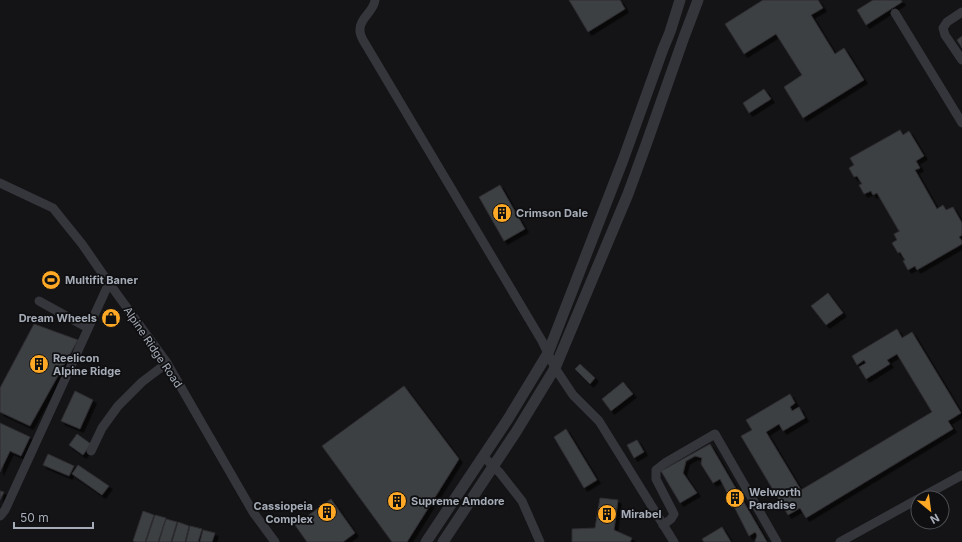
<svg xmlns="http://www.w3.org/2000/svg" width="962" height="542" font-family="Inter,sans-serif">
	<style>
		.building { fill: #3e3f43; stroke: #2e2e32; filter: url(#shadow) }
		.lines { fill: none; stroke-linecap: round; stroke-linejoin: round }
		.minor { stroke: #35363c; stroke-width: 9 }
		.tertiary { stroke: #35363c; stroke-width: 11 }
		.labels { text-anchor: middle; stroke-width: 3.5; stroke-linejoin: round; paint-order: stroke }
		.poi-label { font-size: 11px; font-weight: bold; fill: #a5acb7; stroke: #0f0f11; text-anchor: start }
		.street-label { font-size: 11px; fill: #a5acb7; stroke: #0f0f11 }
	</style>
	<defs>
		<filter id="shadow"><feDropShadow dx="3.5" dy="3.5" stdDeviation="0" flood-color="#0009"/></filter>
	</defs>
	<rect width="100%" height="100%" fill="#141416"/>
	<!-- building -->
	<g class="building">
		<polygon points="569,0 620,0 625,9 588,32"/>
		<polygon points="763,0 818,0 823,8 811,15 835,54 844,48 864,80 803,118 784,87 802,75 776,34 744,54 725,24"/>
		<polygon points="873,0 901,0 902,2 866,25 857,10"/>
		<polygon points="962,36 962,48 957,40"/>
		<polygon points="764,89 771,99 749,113 743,103"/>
		<polygon points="900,130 903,135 909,131 924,156 916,161 920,168 915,170 937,209 943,205 946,210 953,207 962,223 962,235 959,237 962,241 962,244 917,270 915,266 908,270 903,261 905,260 900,252 898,253 892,243 897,240 894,234 900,231 899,231 877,193 873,195 871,191 864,194 859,185 862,184 857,176 854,177 849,168 854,165 850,158"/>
		<polygon points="500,185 525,229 504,241 479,197"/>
		<polygon points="828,293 843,313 826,325 811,306"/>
		<polygon points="34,324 78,340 30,426 0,412 0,388"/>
		<polygon points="897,329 902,338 912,332 961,413 948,421 953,429 806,518 800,508 788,515 741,436 752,430 746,420 790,394 795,403 790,407 792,411 799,407 805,418 783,431 779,424 766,432 801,490 932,412 897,354 887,360 890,364 866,379 859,367 866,363 864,360 857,365 852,356"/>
		<polygon points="580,364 595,378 590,384 575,369"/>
		<polygon points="623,382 633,394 611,411 602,399"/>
		<polygon points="404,386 459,459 407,542 392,542 322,446"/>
		<polygon points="75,391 93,400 80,429 61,421"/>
		<polygon points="0,423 30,437 21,456 10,451 0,472"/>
		<polygon points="566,429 597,480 584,488 554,437"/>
		<polygon points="77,434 91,444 83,455 69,445"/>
		<polygon points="637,440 644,452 634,458 627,445"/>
		<polygon points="710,444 767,542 755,542 757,535 755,532 749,536 720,479 713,483 701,464 702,458 695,456 686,461 683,473 697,493 680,503 661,471"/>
		<polygon points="48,454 74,466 69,476 43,465"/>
		<polygon points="78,465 109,486 102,495 72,474"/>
		<polygon points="0,491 4,492 0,500"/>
		<polygon points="600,498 618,500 614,530 632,538 630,542 572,542 572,529 595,528"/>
		<polygon points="331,499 355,533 343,542 307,542 295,525"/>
		<polygon points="143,511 154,515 145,542 136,542 133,541"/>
		<polygon points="155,515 166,518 158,542 146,542"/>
		<polygon points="166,519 177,522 171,542 159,542"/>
		<polygon points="178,522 189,526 185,542 172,542"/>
		<polygon points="190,526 202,529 198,542 186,542"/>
		<polygon points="722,527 731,542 704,542 702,539"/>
		<polygon points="203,530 215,533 212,542 200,542"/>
	</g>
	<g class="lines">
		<!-- minor -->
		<g class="minor">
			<path d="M375,0C374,12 359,18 360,31C360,34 362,38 363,40L542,341L555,368L573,395L599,421L674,542"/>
			<polyline points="962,12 947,22 943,28 945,35 962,60"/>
			<polyline points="895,13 962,123"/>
			<polyline points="0,183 53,208 82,244 109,283 167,363 253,512 275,542"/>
			<polyline points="39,301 88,328"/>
			<polyline points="91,451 102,428 118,406 142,382 167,363"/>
			<polyline points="483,456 500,473 522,501 540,542"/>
			<polyline points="920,498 962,475"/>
			<polyline points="0,516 5,510 109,283"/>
			<polyline points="663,525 671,519 674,514 656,479 656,470 665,463 715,434 777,542"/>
			<polyline points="840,542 918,499"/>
		</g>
		<!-- tertiary -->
		<g class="tertiary">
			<polyline points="426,542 508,419 548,353 623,160 663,49 670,32 680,0"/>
			<polyline points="443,542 516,432 555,368 628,194 647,142 684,37 698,0"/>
		</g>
	</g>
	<!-- icons -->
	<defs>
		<g id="building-disc" transform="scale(1)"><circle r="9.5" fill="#fea825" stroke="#0f0f11"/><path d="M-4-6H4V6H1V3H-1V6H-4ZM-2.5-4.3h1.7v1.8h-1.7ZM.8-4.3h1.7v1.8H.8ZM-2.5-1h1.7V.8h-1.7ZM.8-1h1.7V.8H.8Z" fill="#111"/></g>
		<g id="stadium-disc" transform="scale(1)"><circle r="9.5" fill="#fea825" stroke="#0f0f11"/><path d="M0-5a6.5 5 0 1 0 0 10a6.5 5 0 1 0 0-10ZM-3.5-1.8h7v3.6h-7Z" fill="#111"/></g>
		<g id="shop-disc" transform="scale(1)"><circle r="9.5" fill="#fea825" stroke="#0f0f11"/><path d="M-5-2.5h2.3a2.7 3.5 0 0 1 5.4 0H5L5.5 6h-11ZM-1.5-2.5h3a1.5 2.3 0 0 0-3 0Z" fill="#111"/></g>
	</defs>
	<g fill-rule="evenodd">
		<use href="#building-disc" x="502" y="213"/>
		<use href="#stadium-disc" x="51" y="280"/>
		<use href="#shop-disc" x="111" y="318"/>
		<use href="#building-disc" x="39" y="364"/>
		<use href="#building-disc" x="735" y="498"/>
		<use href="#building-disc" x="397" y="501"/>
		<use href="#building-disc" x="327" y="512"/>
		<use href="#building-disc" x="607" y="514"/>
	</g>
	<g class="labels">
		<!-- poi labels -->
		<g class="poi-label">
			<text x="516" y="217">Crimson Dale</text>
			<text x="65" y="284">Multifit Baner</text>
			<text x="97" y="322" text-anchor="end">Dream Wheels</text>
			<text x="53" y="362">Reelicon<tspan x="53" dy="13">Alpine Ridge</tspan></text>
			<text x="749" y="496">Welworth<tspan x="749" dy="13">Paradise</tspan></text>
			<text x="411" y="505">Supreme Amdore</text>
			<text x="313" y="510" text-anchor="end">Cassiopeia<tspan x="313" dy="13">Complex</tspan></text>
			<text x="621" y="518">Mirabel</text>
		</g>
		<!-- street labels -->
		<g class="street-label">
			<text transform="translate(153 347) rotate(56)" y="4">Alpine Ridge Road</text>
		</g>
	</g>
	<!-- north arrow -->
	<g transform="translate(930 510) rotate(151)"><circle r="19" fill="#0f0f11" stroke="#4b4e53"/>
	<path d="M0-3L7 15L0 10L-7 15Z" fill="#fea825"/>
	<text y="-6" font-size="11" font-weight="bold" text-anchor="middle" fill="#a5acb7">N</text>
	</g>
	<!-- scale -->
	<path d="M14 522v6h79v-6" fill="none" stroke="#a5acb7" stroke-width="2"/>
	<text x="20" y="522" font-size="12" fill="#a5acb7" stroke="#0f0f11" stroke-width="3" paint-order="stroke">50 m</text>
</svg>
